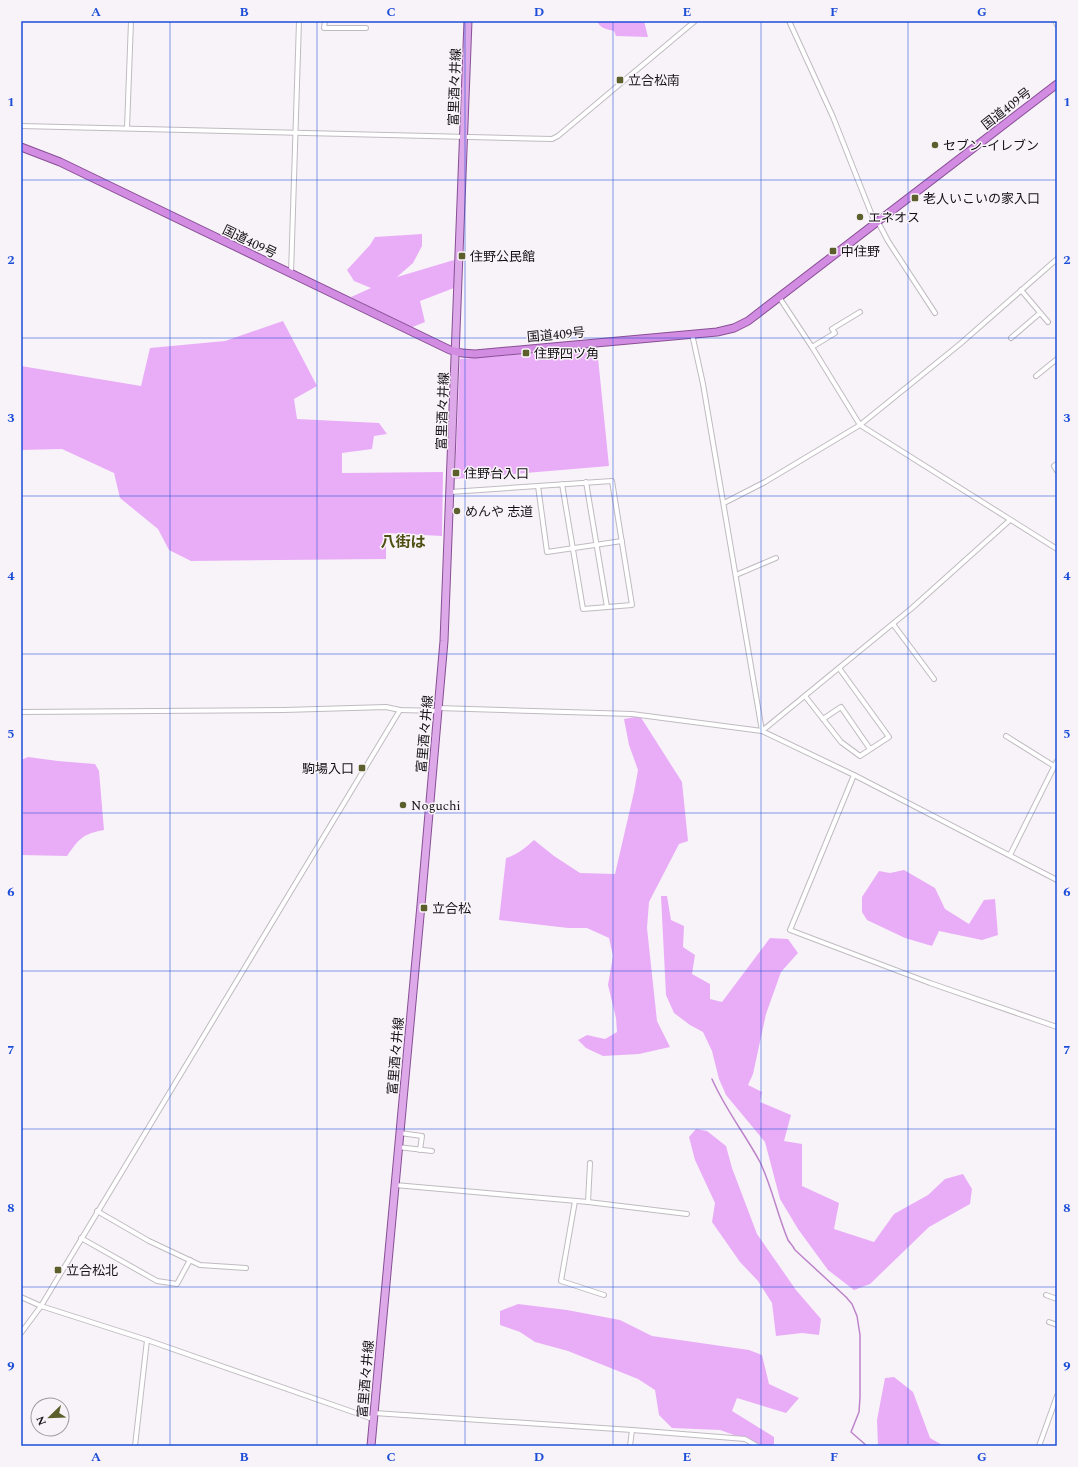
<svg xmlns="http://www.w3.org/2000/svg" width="1078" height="1467" font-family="Spectral,'Noto Sans JP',serif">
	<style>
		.forest { fill: #e9adf7 }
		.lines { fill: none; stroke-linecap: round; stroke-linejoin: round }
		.stream { stroke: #be84cb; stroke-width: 1.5 }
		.minor-casing { stroke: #c0bbc1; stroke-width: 6 }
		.primary-casing { stroke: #884f95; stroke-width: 9 }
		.trunk-casing { stroke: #884f95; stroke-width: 9 }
		.minor { stroke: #fff; stroke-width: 4 }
		.primary { stroke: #dda9e9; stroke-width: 7 }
		.trunk { stroke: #d28ce2; stroke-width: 7 }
		.grid { fill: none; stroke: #1d4ed8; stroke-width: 1; stroke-opacity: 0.55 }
		.poi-dot { fill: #5c5e2b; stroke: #f8f3f9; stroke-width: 1.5 }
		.labels { text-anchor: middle; stroke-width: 3; stroke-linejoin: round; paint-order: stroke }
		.poi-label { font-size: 13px; fill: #141214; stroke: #f8f3f9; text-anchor: start }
		.street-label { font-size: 13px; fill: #141214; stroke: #f8f3f9 }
		.quarter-label { font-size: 15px; font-weight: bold; fill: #4e4f12; stroke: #f8f3f9 }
		.neatline { fill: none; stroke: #1d4ed8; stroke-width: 1.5 }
		.grid-label { font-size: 13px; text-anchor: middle; font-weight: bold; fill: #1d4ed8 }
	</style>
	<rect width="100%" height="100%" fill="#f8f3f9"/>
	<!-- forest -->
	<g class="forest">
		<path d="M597,21H644L648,37L616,36L614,31C606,29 601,29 597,21Z"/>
		<polygon points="422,234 422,246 413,263 397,277 454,260 454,288 420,301 425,322 410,328 351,297 371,288 354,281 347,270 370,245 375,237"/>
		<polygon points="283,321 317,386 294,399 297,419 379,423 387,434 374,436 372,449 342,453 342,473 443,472 442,536 386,533 386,559 191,561 169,550 158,529 120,498 114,473 62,449 21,450 21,366 141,386 150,348 225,341"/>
		<polygon points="597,348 609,466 455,479 460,359"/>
		<path d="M640,716L682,782L688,841L679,844L649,902L647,928L657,1021L670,1047L639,1054L603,1056L586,1048L578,1040L587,1035L605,1039L617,1032L616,1018L608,985L613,956L609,938L587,928H568L499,920L506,858C517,855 525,848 534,840L554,856L580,873L615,874L634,792L638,770L629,745L624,719Z"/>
		<path d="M28,757L58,761L95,764L99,771L104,830C82,834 79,839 67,856L21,855V760Z"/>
		<polygon points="904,870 935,888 945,909 969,924 984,900 995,899 998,935 982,940 939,931 932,946 905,938 867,920 862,912 862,897 879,871 890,873"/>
		<polygon points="661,896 667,896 671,920 684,926 683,947 695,955 692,974 710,984 710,999 722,1002 770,938 788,939 798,953 781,972 766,1014 753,1074 748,1085 762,1092 760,1102 791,1115 784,1141 802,1144 802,1186 839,1203 834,1229 874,1242 894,1214 928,1195 945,1179 963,1174 972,1189 970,1204 929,1227 870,1284 854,1290 828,1270 798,1229 780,1199 765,1142 726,1095 719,1079 712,1051 703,1032 690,1025 674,1013 666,995"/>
		<polygon points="696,1129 707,1131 726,1146 732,1168 757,1234 796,1290 821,1319 819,1335 802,1333 776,1336 772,1303 758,1281 740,1262 712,1222 715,1203 695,1160 689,1137"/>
		<polygon points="518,1304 567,1310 620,1320 652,1336 749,1350 762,1355 769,1384 799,1398 786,1413 737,1398 732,1411 774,1437 774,1446 765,1446 720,1430 672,1428 659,1415 655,1390 638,1379 568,1351 535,1342 520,1332 500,1325 500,1311"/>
		<polygon points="894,1377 913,1392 930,1438 944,1446 878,1446 877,1420 885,1378"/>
	</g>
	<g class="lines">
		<!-- stream -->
		<path class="stream" d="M712,1079C725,1109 745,1134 760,1162C772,1187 777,1214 788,1240C790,1243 793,1246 795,1250L846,1297L852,1304L857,1316L860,1335V1397L859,1412L851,1432L867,1446"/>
		<!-- minor casing -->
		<g class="minor-casing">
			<g id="minor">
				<polyline points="325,21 324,28 366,28"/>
				<polyline points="789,21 833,117 875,223"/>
				<polyline points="1055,21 1057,25"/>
				<polyline points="21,126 552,139 558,136 695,21"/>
				<polyline points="127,128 131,21"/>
				<polyline points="878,222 888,241 935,313"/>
				<polyline points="291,274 299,21"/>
				<polyline points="1021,290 1048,322"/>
				<polyline points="779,297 812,347 860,425 1057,549"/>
				<polyline points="692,334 703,384 762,731"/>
				<polyline points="1011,338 1040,313"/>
				<polyline points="812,347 835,333 832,329 860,312"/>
				<polyline points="1036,376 1057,359"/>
				<polyline points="1057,464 1054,466 1057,471"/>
				<polyline points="586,482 607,607"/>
				<polyline points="538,486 547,552 622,541"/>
				<polyline points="450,492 612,481 632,605 583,609 562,484"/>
				<polyline points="724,503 765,482 860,425 960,344 1057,259"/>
				<polyline points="736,575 776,558"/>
				<polyline points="893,624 934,679"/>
				<polyline points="805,696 841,742 860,756 889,737 839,668"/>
				<polyline points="438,708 632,714 762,731 854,775 1057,880"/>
				<polyline points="21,712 284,710 386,707 400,710 438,711"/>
				<polyline points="823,719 841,707 870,749"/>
				<polyline points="762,731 912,608 1010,520"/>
				<polyline points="1006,736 1054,766"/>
				<polyline points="854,775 790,930 930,983 1057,1027"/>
				<polyline points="1010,855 1057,761"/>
				<polyline points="400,1133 422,1136 420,1150"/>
				<polyline points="398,1147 432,1151"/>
				<polyline points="395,1185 588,1202 687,1214"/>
				<polyline points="575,1201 561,1281 604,1295"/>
				<polyline points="588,1202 590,1163"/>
				<polyline points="97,1211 149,1241 200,1265 246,1268"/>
				<polyline points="81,1238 157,1281 177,1284 190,1260"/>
				<polyline points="1046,1295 1057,1299"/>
				<polyline points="21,1297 41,1306 147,1340 373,1419"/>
				<polyline points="1049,1322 1057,1325"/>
				<polyline points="21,1333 41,1306 400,710"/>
				<polyline points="374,1413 632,1430 745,1439 757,1446"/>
				<polyline points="135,1446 147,1340"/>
				<polyline points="630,1446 632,1430"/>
				<polyline points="1039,1446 1057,1396"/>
			</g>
		</g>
		<!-- primary casing -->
		<g class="primary-casing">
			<polyline id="primary" points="371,1446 421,905 444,641 468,21"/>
		</g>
		<!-- trunk casing -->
		<g class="trunk-casing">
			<polyline id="trunk" points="21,147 60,162 450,350 462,353 475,354 717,332 734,328 748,321 1057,84"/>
		</g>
		<!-- minor -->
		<use href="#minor" class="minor"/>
		<!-- primary -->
		<use href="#primary" class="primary"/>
		<!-- trunk -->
		<use href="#trunk" class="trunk"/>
	</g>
	<!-- grid -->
	<path class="grid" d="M170,21V1446M317,21V1446M465,21V1446M613,21V1446M761,21V1446M908,21V1446M21,180H1057M21,338H1057M21,496H1057M21,654H1057M21,813H1057M21,971H1057M21,1129H1057M21,1287H1057"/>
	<!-- markers -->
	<g class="poi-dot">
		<rect x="616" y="76" width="8" height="8" rx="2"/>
		<circle cx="935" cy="145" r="4"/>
		<rect x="911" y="194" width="8" height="8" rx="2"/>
		<circle cx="860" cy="217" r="4"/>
		<rect x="829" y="247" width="8" height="8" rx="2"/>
		<rect x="458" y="252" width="8" height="8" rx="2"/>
		<rect x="522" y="349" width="8" height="8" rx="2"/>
		<rect x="452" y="469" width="8" height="8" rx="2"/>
		<circle cx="457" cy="511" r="4"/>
		<rect x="358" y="764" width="8" height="8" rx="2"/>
		<circle cx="403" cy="805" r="4"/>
		<rect x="420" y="904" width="8" height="8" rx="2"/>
		<rect x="54" y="1266" width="8" height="8" rx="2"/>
	</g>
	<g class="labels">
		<!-- poi labels -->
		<g class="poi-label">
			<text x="628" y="85">立合松南</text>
			<text x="943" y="150">セブン-イレブン</text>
			<text x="923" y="203">老人いこいの家入口</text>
			<text x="868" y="222">エネオス</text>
			<text x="841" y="256">中住野</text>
			<text x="470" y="261">住野公民館</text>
			<text x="534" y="358">住野四ツ角</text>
			<text x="464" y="478">住野台入口</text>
			<text x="465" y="516">めんや 志道</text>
			<text x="354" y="773" text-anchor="end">駒場入口</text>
			<text x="411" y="810">Noguchi</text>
			<text x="432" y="913">立合松</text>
			<text x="66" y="1275">立合松北</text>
		</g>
		<!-- street labels -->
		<g class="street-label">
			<text transform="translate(454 87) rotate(-88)" y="5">富里酒々井線</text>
			<text transform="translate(1006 108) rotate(-38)" y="5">国道409号</text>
			<text transform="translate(250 241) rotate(26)" y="5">国道409号</text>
			<text transform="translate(556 334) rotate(-5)" y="5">国道409号</text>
			<text transform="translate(442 411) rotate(-88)" y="5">富里酒々井線</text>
			<text transform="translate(424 734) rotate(-85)" y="5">富里酒々井線</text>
			<text transform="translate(395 1056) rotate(-85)" y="5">富里酒々井線</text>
			<text transform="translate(365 1379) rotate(-85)" y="5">富里酒々井線</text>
		</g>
		<!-- quarter labels -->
		<g class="quarter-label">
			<text x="403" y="547">八街は</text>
		</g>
	</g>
	<!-- border -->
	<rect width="1078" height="1467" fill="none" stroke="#f8f3f9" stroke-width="44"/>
	<!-- north arrow -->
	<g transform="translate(50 1417) rotate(247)"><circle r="19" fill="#f8f3f9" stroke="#9d999d"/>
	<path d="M0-3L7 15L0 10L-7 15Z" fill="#5c5e2b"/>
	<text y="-6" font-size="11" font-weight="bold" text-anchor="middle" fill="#141214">N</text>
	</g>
	<rect x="22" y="22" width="1034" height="1423" class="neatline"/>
	<g class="grid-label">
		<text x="96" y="16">A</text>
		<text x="244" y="16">B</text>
		<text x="391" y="16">C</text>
		<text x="539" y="16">D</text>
		<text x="687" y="16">E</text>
		<text x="834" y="16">F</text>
		<text x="982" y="16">G</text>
		<text x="11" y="106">1</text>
		<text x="1067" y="106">1</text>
		<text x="11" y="264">2</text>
		<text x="1067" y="264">2</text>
		<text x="11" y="422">3</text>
		<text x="1067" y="422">3</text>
		<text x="11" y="580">4</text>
		<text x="1067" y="580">4</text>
		<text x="11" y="738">5</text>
		<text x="1067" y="738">5</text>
		<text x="11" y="896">6</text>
		<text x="1067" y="896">6</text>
		<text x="11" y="1054">7</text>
		<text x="1067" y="1054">7</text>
		<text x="11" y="1212">8</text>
		<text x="1067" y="1212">8</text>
		<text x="11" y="1370">9</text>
		<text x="1067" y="1370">9</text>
		<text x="96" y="1461">A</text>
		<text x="244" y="1461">B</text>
		<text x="391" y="1461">C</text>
		<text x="539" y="1461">D</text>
		<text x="687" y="1461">E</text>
		<text x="834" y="1461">F</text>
		<text x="982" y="1461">G</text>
	</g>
</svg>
